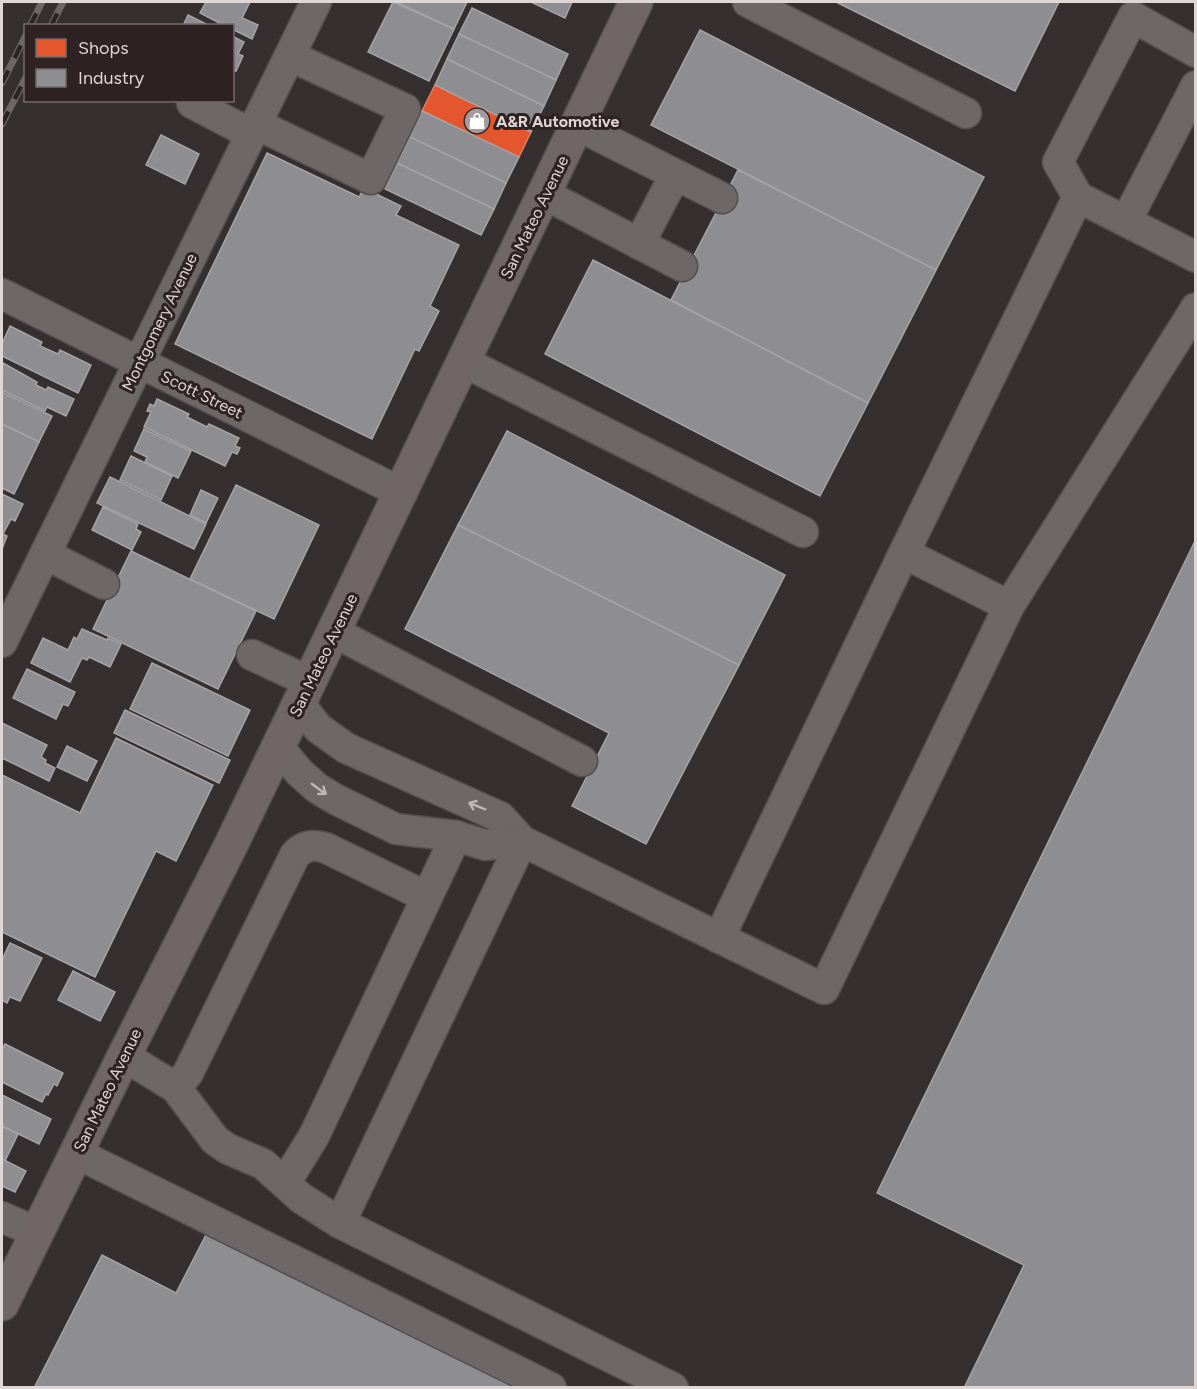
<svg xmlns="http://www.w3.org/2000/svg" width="1197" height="1389" font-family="Figtree,sans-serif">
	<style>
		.shops { fill: #e4572e; stroke: #e27d60; stroke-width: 1.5 }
		.industry { fill: #8d8d92; stroke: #a6a3a6; stroke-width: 1.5 }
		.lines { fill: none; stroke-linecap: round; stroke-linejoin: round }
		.minor-casing { stroke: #544d4d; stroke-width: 33 }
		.major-casing { stroke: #544d4d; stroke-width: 36 }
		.minor { stroke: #6d6767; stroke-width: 30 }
		.major { stroke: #716666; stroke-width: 33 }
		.rail-casing { stroke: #6c6665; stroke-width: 7 }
		.rail { stroke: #2e2322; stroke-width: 4.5; stroke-dasharray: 14; stroke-linecap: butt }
		.oneway { stroke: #bdb5b5 }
		.labels { text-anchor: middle; stroke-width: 6; stroke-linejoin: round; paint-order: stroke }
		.poi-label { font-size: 16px; font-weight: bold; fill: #dfd7d6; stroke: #2e2322; text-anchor: start }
		.street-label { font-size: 16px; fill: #dfd7d6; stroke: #2e2322 }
	</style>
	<rect width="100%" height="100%" fill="#362f2f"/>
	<!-- shops -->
	<polygon class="shops" points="435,85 531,132 519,157 422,111"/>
	<!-- industry -->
	<g class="industry">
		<polygon points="206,2 250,2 242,18 258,25 252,39 232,29 232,26 225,26 200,13"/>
		<polygon points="393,2 454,29 429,81 368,52"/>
		<polygon points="396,2 467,2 454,29"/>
		<polygon points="531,2 572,2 565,18"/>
		<polygon points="836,2 1059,2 1015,91"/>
		<polygon points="472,8 568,54 556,80 459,34"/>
		<polygon points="188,15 210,26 183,26"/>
		<polygon points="700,30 984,177 936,270 651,125"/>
		<polygon points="459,34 556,80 544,106 447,59"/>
		<polygon points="232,36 244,42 238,54 243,56 236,71 232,70"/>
		<polygon points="447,59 544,106 531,132 435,85"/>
		<polygon points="422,111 519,157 506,183 410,137"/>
		<polygon points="161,135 199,154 185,184 146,165"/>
		<polygon points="410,137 506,183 494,209 397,163"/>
		<polygon points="267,153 359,197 364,188 401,206 396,215 459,245 430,306 439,311 419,351 415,349 372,439 175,344"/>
		<polygon points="397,163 494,209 481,235 385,189"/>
		<polygon points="738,170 936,270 868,403 671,300"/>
		<polygon points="593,260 868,403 820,496 545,354"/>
		<polygon points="10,326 42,342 40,346 58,354 60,350 91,365 78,393 2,356 2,344"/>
		<polygon points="3,363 37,382 36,385 46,390 48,387 74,399 66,416 47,407 45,411 2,390"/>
		<polygon points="2,392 52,416 39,442 2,424"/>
		<polygon points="157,399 189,414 187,417 207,427 209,424 239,438 235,446 240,448 237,454 232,452 225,466 144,427 151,412 147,411 150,404 154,406"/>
		<polygon points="2,424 39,442 14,494 2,488"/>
		<polygon points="144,429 191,451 178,478 145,462 147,457 134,451"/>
		<polygon points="507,431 785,575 739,665 458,525"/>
		<polygon points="131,456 172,476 161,500 120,480"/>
		<polygon points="110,477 206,524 194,549 97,503"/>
		<polygon points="236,485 319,525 274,619 190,579"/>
		<polygon points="201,490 218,498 206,523 190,515"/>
		<polygon points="2,494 23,504 15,521 11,519 3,534 7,536 2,549"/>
		<polygon points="103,507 138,524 136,529 141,532 132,550 92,530"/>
		<polygon points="458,525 739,665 646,844 572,806 609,733 405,629"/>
		<polygon points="1196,539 1196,1388 964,1388 1024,1265 877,1193"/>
		<polygon points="131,551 256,611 218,689 93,629"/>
		<polygon points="82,629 107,640 108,638 121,644 110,667 89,657 87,660 82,658 70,682 31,663 43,638 68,650 74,637 77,639"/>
		<polygon points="152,663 250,710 228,756 130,709"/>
		<polygon points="27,669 75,692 68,706 63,704 56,719 13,698"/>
		<polygon points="125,710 230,760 219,783 114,733"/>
		<polygon points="2,723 47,745 41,757 46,760 45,763 55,768 49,781 2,758"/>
		<polygon points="116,738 213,785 176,861 156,851 95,977 2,932 2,775 80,813"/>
		<polygon points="67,746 97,761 87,781 57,767"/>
		<polygon points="10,943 42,958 20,1001 10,997 7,1003 2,1000 2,960"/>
		<polygon points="73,971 115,992 100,1021 58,1000"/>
		<polygon points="5,1044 63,1073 57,1086 54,1084 48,1095 46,1094 42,1102 2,1082 2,1050"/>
		<polygon points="2,1095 51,1119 39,1144 2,1126"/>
		<polygon points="2,1126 18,1134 5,1161 2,1159"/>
		<polygon points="2,1159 26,1171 15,1192 2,1186"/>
		<polygon points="208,1231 516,1388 34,1388 102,1255 176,1293"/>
	</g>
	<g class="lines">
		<!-- minor casing -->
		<g class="minor-casing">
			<g id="minor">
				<polyline points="748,2 966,113"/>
				<polyline points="192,103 251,134"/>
				<polyline points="256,124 371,179 405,109 290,56"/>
				<polyline points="577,125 722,198"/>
				<polyline points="544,194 682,266"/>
				<polyline points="1078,197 1058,162 1133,17 1196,52"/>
				<polyline points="1126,221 1196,86"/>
				<polyline points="639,244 675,175"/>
				<polyline points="2,294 402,493"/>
				<polyline points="464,362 803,532"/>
				<polyline points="904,553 1009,606"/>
				<polyline points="45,554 104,584"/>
				<polyline points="334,632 582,761"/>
				<polyline points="2,642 316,2"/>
				<polyline points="252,655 310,682"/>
				<polyline points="299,703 318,728 346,748 500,817 522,841 824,989 1009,606 1196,308"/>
				<polyline points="278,747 299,772 317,788 335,799 396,829 456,836 485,845 522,841"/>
				<polyline points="719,938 904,553 1078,197 1196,257"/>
				<polyline points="124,1056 176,1088 215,1140 228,1149 263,1164 301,1198 340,1223 673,1388"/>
				<path d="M176,1088L188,1073L295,855C304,845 313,844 326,848L427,897"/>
				<polyline points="76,1153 551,1388"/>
				<polyline points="285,1183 314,1136 456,836"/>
				<polyline points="2,1217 36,1232"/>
				<polyline points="340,1223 522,841"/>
			</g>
		</g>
		<!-- major casing -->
		<g class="major-casing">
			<polyline id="major" points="2,1304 124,1056 231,845 636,2"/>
		</g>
		<!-- minor -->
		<use href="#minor" class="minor"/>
		<!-- major -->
		<use href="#major" class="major"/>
		<!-- rail casing -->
		<g class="rail-casing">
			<g id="rail">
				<polyline points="30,26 42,2"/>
				<polyline points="51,26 63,2"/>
				<polyline points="2,83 26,35"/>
				<polyline points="2,124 26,77"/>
			</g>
		</g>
		<!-- rail -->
		<use href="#rail" class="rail"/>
	</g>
	<!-- one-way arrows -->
	<defs><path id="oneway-shaft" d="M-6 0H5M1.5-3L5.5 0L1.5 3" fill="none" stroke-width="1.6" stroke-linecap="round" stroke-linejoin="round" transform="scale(1.5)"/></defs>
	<g class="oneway">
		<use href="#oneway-shaft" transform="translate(319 789) rotate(36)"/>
		<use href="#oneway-shaft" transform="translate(477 806) rotate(-158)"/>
	</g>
	<!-- icons -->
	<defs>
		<g id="shop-disc" transform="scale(1.35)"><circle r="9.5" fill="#a49c9c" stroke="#2e2322"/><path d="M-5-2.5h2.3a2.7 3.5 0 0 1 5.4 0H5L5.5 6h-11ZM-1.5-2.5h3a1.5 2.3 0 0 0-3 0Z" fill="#fff"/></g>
	</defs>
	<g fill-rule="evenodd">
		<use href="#shop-disc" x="477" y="121"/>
	</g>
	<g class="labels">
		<!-- poi labels -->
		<g class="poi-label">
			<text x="496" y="127">A&amp;R Automotive</text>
		</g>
		<!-- street labels -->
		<g class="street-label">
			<text transform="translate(534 217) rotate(-64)" y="6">San Mateo Avenue</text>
			<text transform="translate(159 322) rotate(-64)" y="6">Montgomery Avenue</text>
			<text transform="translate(202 394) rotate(26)" y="6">Scott Street</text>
			<text transform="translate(323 655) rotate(-64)" y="6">San Mateo Avenue</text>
			<text transform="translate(107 1090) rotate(-64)" y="6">San Mateo Avenue</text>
		</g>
	</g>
	<!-- border -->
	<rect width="1197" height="1389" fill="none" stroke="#dfd7d6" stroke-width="6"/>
	<!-- legend -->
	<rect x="24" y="24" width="210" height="78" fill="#2e2322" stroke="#756b6a" stroke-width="1.5"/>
	<rect x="36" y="39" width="30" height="18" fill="#e4572e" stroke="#756b6a" stroke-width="1.5"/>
	<text x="78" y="54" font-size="18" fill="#dfd7d6">Shops</text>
	<rect x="36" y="69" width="30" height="18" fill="#8d8d92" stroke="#756b6a" stroke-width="1.5"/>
	<text x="78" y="84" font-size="18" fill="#dfd7d6">Industry</text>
</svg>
